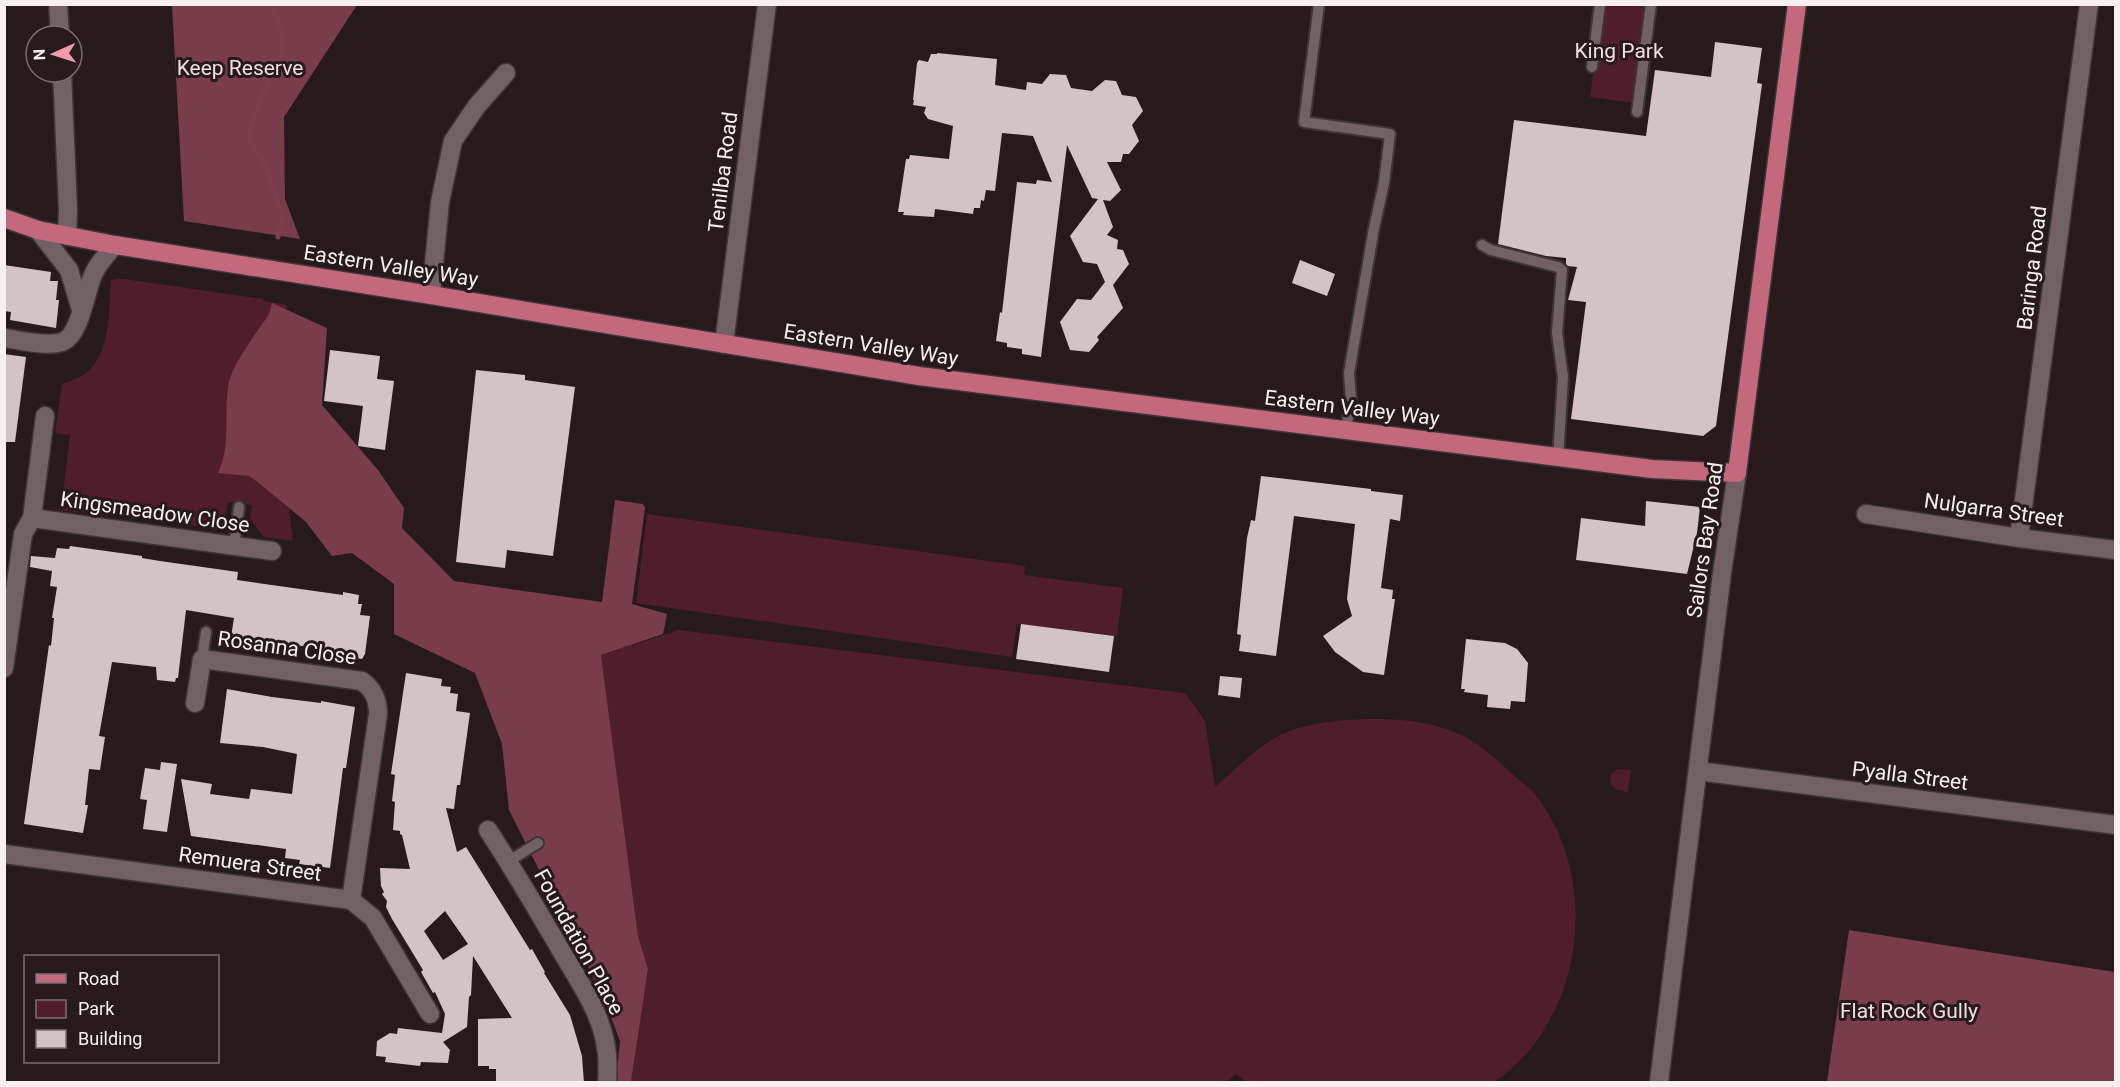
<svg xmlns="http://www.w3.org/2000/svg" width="2120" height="1087" font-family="Roboto,sans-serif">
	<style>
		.green { fill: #501d2a }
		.forest { fill: #793c4a }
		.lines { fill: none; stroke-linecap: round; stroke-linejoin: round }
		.stream { stroke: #7c3e4c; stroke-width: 5 }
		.building { fill: #d4c3c5; fill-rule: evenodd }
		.service-casing { stroke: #3e3436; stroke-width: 14 }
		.minor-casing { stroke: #3e3436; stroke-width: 21 }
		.tertiary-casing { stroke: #3e3436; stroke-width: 21 }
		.primary-casing { stroke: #3e3436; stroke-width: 21 }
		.service { stroke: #716164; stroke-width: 10 }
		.minor { stroke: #716164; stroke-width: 18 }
		.tertiary { stroke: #716164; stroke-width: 18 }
		.primary { stroke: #c4687e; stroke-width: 18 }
		.labels { text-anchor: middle; stroke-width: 6; stroke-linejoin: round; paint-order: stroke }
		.park-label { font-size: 21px; fill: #f2dde0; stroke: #271a1c }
		.street-label { font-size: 21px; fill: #f8eff0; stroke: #271a1c }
	</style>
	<rect width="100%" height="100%" fill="#271a1c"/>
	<!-- green -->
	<g class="green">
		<polygon points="1602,5 1647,5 1635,103 1590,97"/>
		<path d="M117,279H124L263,299V301L287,305L277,408L293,541L264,537L250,519L252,505L228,502L225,519L213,528L111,514L110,516L61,510L70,435L55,433L62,384C67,382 74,380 80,377C112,359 108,312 111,280Z"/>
		<polygon points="647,514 1025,566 1024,575 1123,588 1117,636 1017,624 1012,657 636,603"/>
		<path d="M679,630L1185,693L1205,721L1215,787C1238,767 1259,744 1287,732C1313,722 1340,720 1367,719C1405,718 1449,723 1480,746C1490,753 1499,762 1508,770C1516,778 1527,785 1535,794C1588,862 1588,962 1542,1033C1530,1053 1513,1068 1495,1082H1247L1236,1074L1226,1082H631L648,969L638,936L601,655Z"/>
		<polygon points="1618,769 1631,770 1628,792 1617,790 1610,783 1611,774"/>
	</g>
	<!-- forest -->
	<g class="forest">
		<polygon points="172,5 357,5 284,117 285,199 300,239 184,221"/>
		<path d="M272,303L327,328L322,405L378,470L404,508L402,528L454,581L602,602L615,500L643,504L645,508L632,604L667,614L663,634L601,655L638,936L648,969L631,1082H616L620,1041L604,999L509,810L502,744L475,673L394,634V584L352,553L332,556L306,522L259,483L249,476L218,473C232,444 223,412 229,382C233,363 258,331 269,314Z"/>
		<polygon points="1849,930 2115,972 2115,1082 1827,1082"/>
	</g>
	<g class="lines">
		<!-- stream -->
		<polyline class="stream" points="270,4 280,25 282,50 251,124 248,138 265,165 282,216 278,237"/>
	</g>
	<!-- building -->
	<g class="building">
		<polygon points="1715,42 1762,48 1757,83 1762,84 1716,426 1703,436 1571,419 1586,302 1568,300 1577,267 1568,266 1566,264 1566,258 1546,256 1498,244 1514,120 1646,136 1655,70 1711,77"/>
		<polygon points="937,53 997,59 995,85 1026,90 1027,82 1042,84 1050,74 1066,75 1071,88 1092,91 1105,80 1116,81 1122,95 1136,97 1143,111 1132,125 1139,141 1129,154 1123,154 1121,162 1107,162 1121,190 1110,201 1103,200 1113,227 1107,235 1118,240 1117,249 1123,250 1129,264 1113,285 1123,308 1097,337 1099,340 1089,352 1070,350 1060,322 1077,299 1091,300 1105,282 1097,264 1083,262 1070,236 1098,199 1092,198 1067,145 1041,357 1022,354 1022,349 1007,347 1007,343 996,341 1000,312 1002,313 1017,182 1036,184 1037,180 1052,182 1033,136 1002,133 995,191 986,190 984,201 981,200 980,208 974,208 973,214 935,209 934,217 903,215 904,212 898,212 906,159 909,159 910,155 949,159 953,126 928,119 924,113 926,107 913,105 914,100 913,100 917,63 919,60 928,62 931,54 937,54"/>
		<polygon points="1300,260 1335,274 1327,296 1292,283"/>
		<polygon points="4,265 51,272 50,281 58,281 56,300 59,300 56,328 10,320 11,312 4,311"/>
		<polygon points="330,350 380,356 377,379 394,381 385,450 358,446 363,406 324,401"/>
		<polygon points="4,354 26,357 15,442 4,442"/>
		<polygon points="476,370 525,375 525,380 575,387 553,556 507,550 505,568 456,562"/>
		<polygon points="1261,476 1371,489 1371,491 1403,495 1400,521 1390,519 1381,588 1393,590 1392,599 1395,599 1384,675 1363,672 1335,652 1323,636 1352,616 1347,599 1355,524 1294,516 1276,656 1239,651 1241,635 1237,634 1247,538 1251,520 1255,521"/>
		<polygon points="1646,501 1700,507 1697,533 1687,574 1576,560 1581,518 1645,526"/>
		<polygon points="70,546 142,556 142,558 160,561 238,572 237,580 343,595 343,592 359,595 358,604 362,604 360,615 370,616 365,654 362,659 349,657 349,654 334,652 334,650 231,637 234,618 186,610 178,678 176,678 175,682 157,680 156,667 112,662 99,736 105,737 100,770 89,769 85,805 88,805 83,833 24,824 49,645 51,646 54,618 52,618 57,587 50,586 52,571 30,567 31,556 55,558 57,548 69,549"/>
		<polygon points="1021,624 1114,636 1109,672 1016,659"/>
		<polygon points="1466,639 1505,643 1517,649 1528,663 1525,702 1511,701 1510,709 1487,707 1488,695 1464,692 1465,689 1461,689"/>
		<path d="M406,673L442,679L441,686L451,687L450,693L458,694L456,711L470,713L460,785H457L454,809L446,808L457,852L466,847L530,950L532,949L545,972L544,973L570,1015L582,1056L584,1083H496V1069H489V1066H478V1019L512,1018L473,956L471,995L469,997L467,1027L443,1042L450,1050L448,1063L421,1062L420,1066L385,1062L386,1057L376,1056L377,1041L390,1033L397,1034L398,1028L442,1033L445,1014L435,992L433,993L421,972L423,970L392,919L386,907L387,901L382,894L384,892L381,886L380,868L410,869L402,835L400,834V831L393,830L395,802L392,801L395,775L391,774ZM445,911L468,944L443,960L424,931Z"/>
		<polygon points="1220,676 1242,678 1240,698 1218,695"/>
		<polygon points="227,689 272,697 321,703 321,701 355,707 346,768 343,768 330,868 299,864 300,860 285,858 286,849 191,836 181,779 212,784 210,794 249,799 251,789 292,794 297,754 263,747 220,743"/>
		<polygon points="161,762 177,764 167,832 143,829 147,800 140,799 145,768 160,770"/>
	</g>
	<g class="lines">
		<!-- service casing -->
		<g class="service-casing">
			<g id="service">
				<polyline points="1319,4 1304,122 1390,134 1384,183 1374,228 1349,373 1351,399 1346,430"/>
				<polyline points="1592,67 1600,4"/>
				<polyline points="1637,112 1651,4"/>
				<polyline points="1482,245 1491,250 1558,267 1562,270 1557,333 1563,377 1558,458"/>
				<polyline points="234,547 239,507"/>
				<polyline points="202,659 206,632"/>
				<polyline points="509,861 538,843"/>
			</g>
		</g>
		<!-- minor casing -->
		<g class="minor-casing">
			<g id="minor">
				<polyline points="58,4 60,36"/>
				<polyline points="62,72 68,209 67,236"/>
				<polyline points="38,230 69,270 81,310"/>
				<polyline points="431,295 440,202 453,141 476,107 506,73"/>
				<path d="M4,338C20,340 50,348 64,341C80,334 86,291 93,275C98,263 107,254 115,245"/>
				<polyline points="724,344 767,4"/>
				<polyline points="1866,514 2019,538 2116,550"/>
				<polyline points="32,518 272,551"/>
				<polyline points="2019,538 2089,4"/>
				<polyline points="4,668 23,534 32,518 45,416"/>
				<path d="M195,703L202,659L362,681C374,690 378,700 378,714L351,900"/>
				<polyline points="1698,771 2116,825"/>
				<path d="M488,830C513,868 536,908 559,947C576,977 598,1007 605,1041C608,1055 608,1069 607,1082"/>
				<polyline points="4,854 351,900 373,918 430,1014"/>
			</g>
		</g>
		<!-- tertiary casing -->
		<g class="tertiary-casing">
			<polyline id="tertiary" points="1659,1082 1722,573 1737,473"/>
		</g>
		<!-- primary casing -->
		<g class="primary-casing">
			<polyline id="primary" points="4,218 38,230 115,245 431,295 919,376 1652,469 1737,473 1797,4"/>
		</g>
		<!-- service -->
		<use href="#service" class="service"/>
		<!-- minor -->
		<use href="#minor" class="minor"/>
		<!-- tertiary -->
		<use href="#tertiary" class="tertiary"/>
		<!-- primary -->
		<use href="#primary" class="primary"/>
	</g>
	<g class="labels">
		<!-- park labels -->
		<g class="park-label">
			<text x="1619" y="58">King Park</text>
			<text x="240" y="75">Keep Reserve</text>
			<text x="1909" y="1018">Flat Rock Gully</text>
		</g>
		<!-- street labels -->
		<g class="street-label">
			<text transform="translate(723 172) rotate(-83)" y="7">Tenilba Road</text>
			<text transform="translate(391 266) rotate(9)" y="7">Eastern Valley Way</text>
			<text transform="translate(2032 268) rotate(-83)" y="7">Baringa Road</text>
			<text transform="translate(871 345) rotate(9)" y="7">Eastern Valley Way</text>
			<text transform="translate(1352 408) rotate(7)" y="7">Eastern Valley Way</text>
			<text transform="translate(1994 510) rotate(8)" y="7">Nulgarra Street</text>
			<text transform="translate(155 512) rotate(8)" y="7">Kingsmeadow Close</text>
			<text transform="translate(1705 540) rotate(-82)" y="7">Sailors Bay Road</text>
			<text transform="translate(287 648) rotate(8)" y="7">Rosanna Close</text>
			<text transform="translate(1910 776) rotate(7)" y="7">Pyalla Street</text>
			<text transform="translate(250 864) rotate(8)" y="7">Remuera Street</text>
			<text transform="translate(579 942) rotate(61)" y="7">Foundation Place</text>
		</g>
	</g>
	<!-- border -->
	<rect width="2120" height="1087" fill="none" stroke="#f8eff0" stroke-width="12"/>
	<!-- legend -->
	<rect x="24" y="955" width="195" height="108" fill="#271a1c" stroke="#7b6f71" stroke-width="1.5"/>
	<rect x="36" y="974" width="30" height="9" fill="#c4687e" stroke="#7b6f71" stroke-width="1.5"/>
	<text x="78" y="985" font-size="18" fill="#f8eff0">Road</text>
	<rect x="36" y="1000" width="30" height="18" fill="#501d2a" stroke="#7b6f71" stroke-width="1.5"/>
	<text x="78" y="1015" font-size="18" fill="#f8eff0">Park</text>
	<rect x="36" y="1030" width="30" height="18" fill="#d4c3c5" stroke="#7b6f71" stroke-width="1.5"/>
	<text x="78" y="1045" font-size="18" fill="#f8eff0">Building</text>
	<!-- north arrow -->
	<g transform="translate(54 54) rotate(267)"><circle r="28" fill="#271a1c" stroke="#7b6f71" stroke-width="1.5"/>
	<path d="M0-4.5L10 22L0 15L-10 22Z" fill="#f39aab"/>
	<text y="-9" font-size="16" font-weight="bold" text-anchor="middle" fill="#f8eff0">N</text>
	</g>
</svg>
